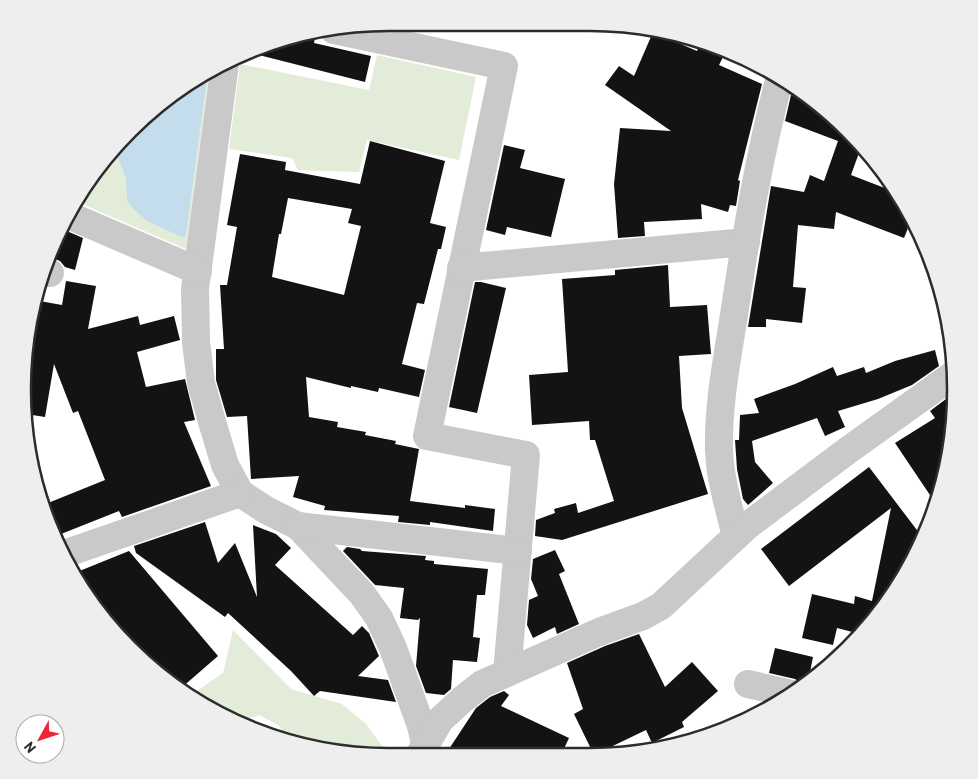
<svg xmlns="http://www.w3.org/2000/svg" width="978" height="779" font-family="Barlow,sans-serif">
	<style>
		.green { fill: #e3ebd9 }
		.water { fill: #c4ddec }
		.building { fill: #131313; fill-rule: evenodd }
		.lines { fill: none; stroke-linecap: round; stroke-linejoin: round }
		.minor { stroke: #c9c9c9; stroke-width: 28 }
		.rim { fill: none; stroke: #2c2c2c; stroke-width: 2.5 }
	</style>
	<rect width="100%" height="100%" fill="#fff"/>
	<!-- green -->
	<g class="green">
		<polygon points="377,55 476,77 459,160 367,140 359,172 298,170 292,158 229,149 240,64 369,90"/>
		<polygon points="210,70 186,249 75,201 130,130"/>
		<polygon points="233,630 291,689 342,704 366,724 386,751 318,749 288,740 279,726 259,715 238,722 191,695 223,673"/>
	</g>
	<!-- water -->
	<polygon class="water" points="208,71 186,234 184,238 149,222 132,208 127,200 126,178 115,150 130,130"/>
	<!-- building -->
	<g class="building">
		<polygon points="653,32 697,51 701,41 726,51 719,65 762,84 738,180 740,181 736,206 730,205 728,212 701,204 702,219 644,222 645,236 618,238 614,184 620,128 671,131 605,85 619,66 634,76"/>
		<polygon points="301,34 315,38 314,43 371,56 365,82 251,53 295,35"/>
		<polygon points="791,95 820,106 830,113 860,150 851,175 895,192 906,206 912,218 904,238 836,212 834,229 798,225 793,287 806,288 802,323 766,319 766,327 748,327 771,186 804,192 810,175 824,181 838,141 785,121"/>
		<path d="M370,141L445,161L430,223L446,227L441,249H438L424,304L417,303L402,364L425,370L419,397L379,388L378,392L351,386V388L306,377L309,417L338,422L337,427L366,432L365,435L396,441L395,444L419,449L410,501L465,508V505L495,509L493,531L430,522V525L398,522L399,516L324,510L325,506L293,497L299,476L251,479L247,416L227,417L216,380V349H224L220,285H227L237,227L227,225L240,154L286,162L285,170L360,184ZM288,198L352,209L348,223L361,226L344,295L272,277L279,234H281Z"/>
		<polygon points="504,145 525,150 520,168 565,179 551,237 507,227 505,235 486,230"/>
		<polygon points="62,229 83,238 75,270 65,267 60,261 50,257"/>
		<polygon points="668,265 670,307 707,305 711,354 679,356 682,408 708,494 562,540 535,536 536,520 555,513 554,509 576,503 578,513 614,501 595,440 590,440 589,421 532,425 529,375 568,372 562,279 615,275 615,270"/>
		<polygon points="66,281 96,286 88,329 138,316 140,325 174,316 180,340 137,352 146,387 185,379 195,420 184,422 211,486 122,517 119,511 61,534 48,503 105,480 78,411 73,413 54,364 45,417 26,414 22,389 34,300 62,305"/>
		<polygon points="475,282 481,282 506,288 477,413 449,407"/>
		<polygon points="935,350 939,366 912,385 878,399 838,411 845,427 825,436 817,418 752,441 755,462 773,483 748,505 743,499 737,469 735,440 739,440 740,415 759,413 754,399 795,384 833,367 837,376 864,367 866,373 895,361"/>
		<polygon points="954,393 955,414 943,485 936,504 895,443 935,418 930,411"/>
		<polygon points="869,467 923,538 918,552 879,613 860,634 837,628 833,645 802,638 812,594 854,604 855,596 872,601 891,508 789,586 761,549"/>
		<polygon points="205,522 218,563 235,543 257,597 253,525 276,534 291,548 275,565 353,635 362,626 369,633 379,656 358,676 388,680 396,702 320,691 314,696 291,671 228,613 225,617 136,553 134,546"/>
		<polygon points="347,547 360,549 362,551 426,556 425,560 434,561 434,564 488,569 485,595 477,595 473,637 480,638 477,662 453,660 451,689 444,695 426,693 416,666 420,618 418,620 400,618 404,588 375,585 343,551"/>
		<polygon points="555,550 565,571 559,574 579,624 557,634 555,627 533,638 527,625 529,600 538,596 531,579 533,559"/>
		<polygon points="129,551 218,656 180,689 166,681 114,632 72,574"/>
		<polygon points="639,634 665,687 692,662 718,691 682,722 684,727 652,743 646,730 594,755 574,714 583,709 567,663 605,646"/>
		<polygon points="775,648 813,657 808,682 803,685 795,679 769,673"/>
		<polygon points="504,691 509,695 501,706 569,738 561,755 447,752 476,708 490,697"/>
	</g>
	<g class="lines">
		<!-- minor -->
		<g class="minor">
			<polyline points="334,30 504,66 427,436 526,455 507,673"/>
			<polyline points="225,64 195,289 196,342 201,383 213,425 225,465 240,493 266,510 298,526 362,594 379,618 393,648 421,726 427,752"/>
			<polyline points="68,215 198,271"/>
			<polyline points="461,268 746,242"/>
			<polyline points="44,272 50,273"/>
			<polyline points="298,526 518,551"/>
			<path d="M736,536C729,508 720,479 719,450C718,404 727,360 734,315C746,235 759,155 780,77"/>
			<polyline points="64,554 240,493"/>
			<polyline points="748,684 791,694"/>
			<polyline points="421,752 440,720 463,699 482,684 599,632 643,616 661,606 747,526 847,451 953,375"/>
		</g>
	</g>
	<!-- crop -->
	<path d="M0 0H978V779H0ZM389 31H589A358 358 0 0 1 947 389V390A358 358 0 0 1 589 748H389A358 358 0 0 1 31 390V389A358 358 0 0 1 389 31Z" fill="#eee" fill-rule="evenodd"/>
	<path class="rim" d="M389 31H589A358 358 0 0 1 947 389V390A358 358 0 0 1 589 748H389A358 358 0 0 1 31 390V389A358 358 0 0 1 389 31Z"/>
	<!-- north arrow -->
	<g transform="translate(40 739) rotate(230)"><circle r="24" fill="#ffffff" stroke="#ababab"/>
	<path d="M0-4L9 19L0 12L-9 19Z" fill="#ec2636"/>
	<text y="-8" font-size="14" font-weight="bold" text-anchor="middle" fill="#2c2c2c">N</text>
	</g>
</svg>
